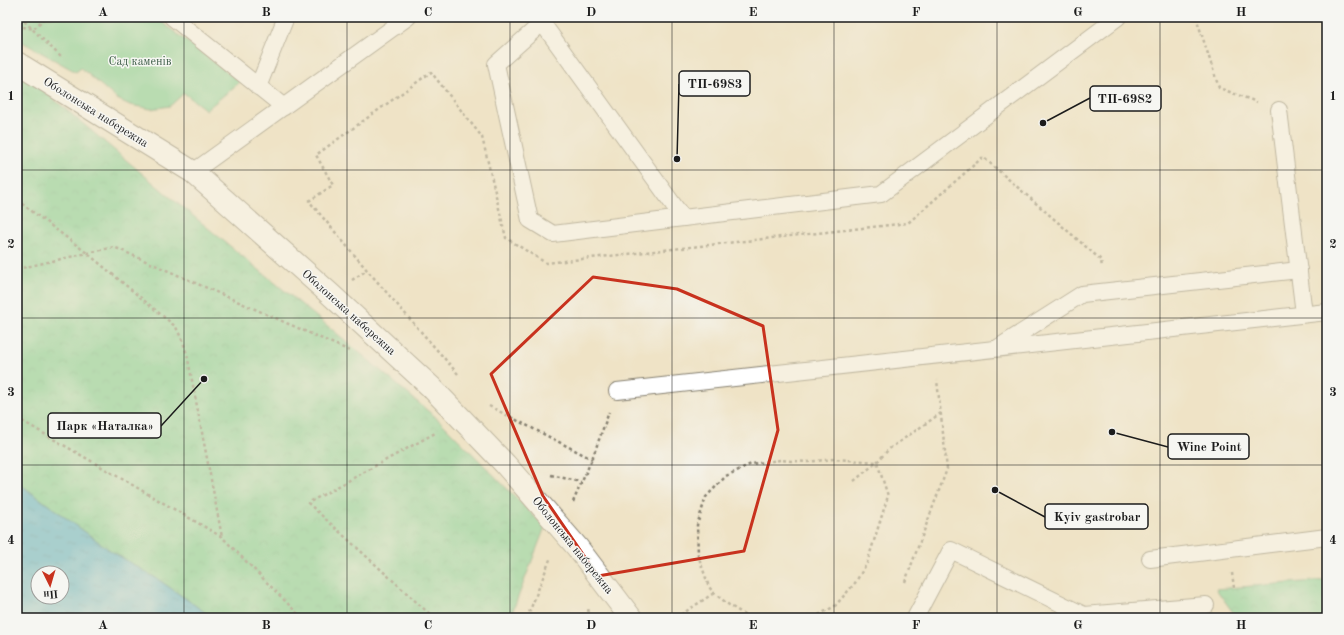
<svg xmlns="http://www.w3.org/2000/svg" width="1344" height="635" font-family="'Old Standard TT',serif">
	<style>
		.green { fill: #78d298; stroke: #4a775a }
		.park { fill: url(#park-crowns); stroke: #4a775a }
		.water { fill: url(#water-ripples); stroke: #396878; fill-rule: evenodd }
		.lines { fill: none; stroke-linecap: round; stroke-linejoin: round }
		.lane-casing { stroke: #868071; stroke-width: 18 }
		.street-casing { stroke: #868071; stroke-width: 24 }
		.path { stroke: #868071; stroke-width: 2.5; stroke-dasharray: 3 3; stroke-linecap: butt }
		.lane { stroke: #fff; stroke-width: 16 }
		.street { stroke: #fff; stroke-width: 22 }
		.marked { fill: none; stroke: #c8321e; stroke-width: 3; stroke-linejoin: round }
		.grid { fill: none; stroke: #1c1c1c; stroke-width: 1; stroke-opacity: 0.55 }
		.labels { text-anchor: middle; stroke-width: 3; stroke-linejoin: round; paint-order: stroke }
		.park-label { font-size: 12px; fill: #3c5c47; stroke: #f6f6f2 }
		.street-label { font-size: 12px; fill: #1c1c1c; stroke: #f6f6f2 }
		.leader { fill: none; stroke: #1c1c1c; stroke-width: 1.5 }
		.callout-dot { fill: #1c1c1c; stroke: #f6f6f2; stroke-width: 1.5 }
		.callout { fill: #f6f6f2; stroke: #1c1c1c; stroke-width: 1.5 }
		.callout-label { font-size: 13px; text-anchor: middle; font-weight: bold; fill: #1c1c1c }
		.neatline { fill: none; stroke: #1c1c1c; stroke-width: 1.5 }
		.grid-label { font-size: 13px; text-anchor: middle; font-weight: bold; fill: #1c1c1c }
	</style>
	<defs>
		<pattern id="park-crowns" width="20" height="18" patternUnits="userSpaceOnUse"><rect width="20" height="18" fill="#78d298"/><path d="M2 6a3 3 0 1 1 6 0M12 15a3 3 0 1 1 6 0" fill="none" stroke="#67b482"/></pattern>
		<pattern id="water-ripples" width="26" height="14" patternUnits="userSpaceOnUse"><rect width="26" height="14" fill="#56b5d4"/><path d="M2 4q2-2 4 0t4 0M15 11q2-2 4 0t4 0" fill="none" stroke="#4692ab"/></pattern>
	</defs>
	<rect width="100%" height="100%" fill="#f6f6f2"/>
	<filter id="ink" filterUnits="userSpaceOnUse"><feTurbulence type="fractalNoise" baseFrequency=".025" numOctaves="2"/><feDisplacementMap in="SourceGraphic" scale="8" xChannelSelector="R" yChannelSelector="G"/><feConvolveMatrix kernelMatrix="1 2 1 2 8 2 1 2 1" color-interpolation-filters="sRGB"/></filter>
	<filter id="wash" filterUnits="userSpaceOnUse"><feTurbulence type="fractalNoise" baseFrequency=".012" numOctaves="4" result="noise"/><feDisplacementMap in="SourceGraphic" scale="16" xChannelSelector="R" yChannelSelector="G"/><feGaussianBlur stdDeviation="0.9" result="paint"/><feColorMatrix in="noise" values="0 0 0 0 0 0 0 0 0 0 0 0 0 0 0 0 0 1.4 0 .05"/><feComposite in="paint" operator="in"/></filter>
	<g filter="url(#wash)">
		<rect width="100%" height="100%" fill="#efe3c6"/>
		<!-- green -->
		<polygon class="green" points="17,17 155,17 240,82 206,110 184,93 170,106 151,109 130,105 117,99 81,68 76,72 17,39"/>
		<!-- park -->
		<g class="park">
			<polygon points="17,70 24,74 170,197 340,336 441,422 545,527 510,618 213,618 159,580 111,551 17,482"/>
			<polygon points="1327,580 1327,618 1237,618 1216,589"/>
		</g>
		<!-- water -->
		<path class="water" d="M17,482L111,551L159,580L213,618H17ZM38,573H62V597H38Z"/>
	</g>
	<g filter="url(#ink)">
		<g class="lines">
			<!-- lane casing -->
			<g class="lane-casing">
				<g id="lane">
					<polyline points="172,17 284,107"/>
					<polyline points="538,17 683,218 553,234 530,220 496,64 542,23"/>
					<polyline points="258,87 286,17"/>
					<polyline points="1279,110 1304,314"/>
					<polyline points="193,172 408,17"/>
					<polyline points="683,218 881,194 1118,17"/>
					<polyline points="999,347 1082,294 1299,270"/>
					<polyline points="617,391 1327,312"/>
					<polyline points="1150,559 1327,537"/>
					<polyline points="915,618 951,550 1084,615"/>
					<polyline points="1081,618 1084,615 1206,605"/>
				</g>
			</g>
			<!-- street casing -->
			<g class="street-casing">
				<polyline id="street" points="17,63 193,172 330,294 431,387 505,464 577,547 631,618"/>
			</g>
			<!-- path -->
			<g class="path">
				<polyline points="20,17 61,57"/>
				<polyline points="1196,17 1219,88 1257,102"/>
				<polyline points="17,26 34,29 45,17"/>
				<polyline points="17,200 87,253 176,327 183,342 187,354 222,537"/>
				<polyline points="17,269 114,247 350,351"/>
				<polyline points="352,280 367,270"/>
				<polyline points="458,374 367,270 309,201 333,185 316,155 431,72 482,137 506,238 546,263 908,223 983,157 1101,260 1102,268"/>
				<polyline points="489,406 592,459"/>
				<polyline points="17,418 222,537 302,618"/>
				<polyline points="551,475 581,482"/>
				<polyline points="854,481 877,462 889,449 941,413"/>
				<polyline points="573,502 592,459 609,412"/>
				<polyline points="1232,573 1234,588"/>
				<polyline points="905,582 947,469 937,380"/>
				<polyline points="434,618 308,503 437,432"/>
				<polyline points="527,618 551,557"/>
				<polyline points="587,618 589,607"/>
				<polyline points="676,618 714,593"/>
				<polyline points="750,618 729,605 714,593 709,587 698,555 697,525 706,497 726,476 751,464 780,460 807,462 834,459 877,462 888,496 867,563 855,583 835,606 813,618"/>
			</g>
			<!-- lane -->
			<use href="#lane" class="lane"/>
			<!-- street -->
			<use href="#street" class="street"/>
		</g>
	</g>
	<!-- marked area -->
	<path d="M0 0H1344V635H0ZM593,277L677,289L763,326L778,430L744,551L598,576L543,496L491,374Z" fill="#efe3c6" fill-opacity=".55" fill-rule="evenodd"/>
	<path class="marked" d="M593,277L677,289L763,326L778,430L744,551L598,576L543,496L491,374Z"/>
	<!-- grid -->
	<path class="grid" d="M184,17V618M347,17V618M510,17V618M672,17V618M834,17V618M997,17V618M1160,17V618M17,170H1327M17,318H1327M17,465H1327"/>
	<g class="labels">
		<!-- park labels -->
		<g class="park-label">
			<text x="140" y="65">Сад каменів</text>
		</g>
		<!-- street labels -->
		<g class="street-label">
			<text transform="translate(96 112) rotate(32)" y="4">Оболонська набережна</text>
			<text transform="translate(349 312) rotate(42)" y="4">Оболонська набережна</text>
			<text transform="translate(573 545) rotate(51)" y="4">Оболонська набережна</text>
		</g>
	</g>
	<!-- callouts -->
	<path class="leader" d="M677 159L679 84M1043 123L1090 98M204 379L161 426M1112 432L1168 447M995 490L1045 517"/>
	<g class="callout-dot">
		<circle cx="677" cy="159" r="4"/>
		<circle cx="1043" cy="123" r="4"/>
		<circle cx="204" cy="379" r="4"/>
		<circle cx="1112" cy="432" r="4"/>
		<circle cx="995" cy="490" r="4"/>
	</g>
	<g class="callout">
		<rect x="679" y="71" width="71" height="25" rx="4"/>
		<rect x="1090" y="86" width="71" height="25" rx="4"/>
		<rect x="48" y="413" width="113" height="25" rx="4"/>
		<rect x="1168" y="434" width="81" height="25" rx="4"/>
		<rect x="1045" y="504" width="103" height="25" rx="4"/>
	</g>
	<g class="callout-label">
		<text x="715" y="88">ТП-6983</text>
		<text x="1125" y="103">ТП-6982</text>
		<text x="105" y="430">Парк «Наталка»</text>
		<text x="1209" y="451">Wine Point</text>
		<text x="1097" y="521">Kyiv gastrobar</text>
	</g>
	<!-- margin -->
	<rect width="1344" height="635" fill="none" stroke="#f6f6f2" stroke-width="44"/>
	<!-- north arrow -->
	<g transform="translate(50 585) rotate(175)"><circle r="19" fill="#f6f6f2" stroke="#9f9f9c"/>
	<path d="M0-3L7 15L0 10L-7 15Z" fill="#c8321e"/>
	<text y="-6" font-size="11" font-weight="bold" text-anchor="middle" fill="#1c1c1c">Пн</text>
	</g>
	<rect x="22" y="22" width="1300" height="591" class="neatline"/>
	<g class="grid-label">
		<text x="103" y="16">A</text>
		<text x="266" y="16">B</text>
		<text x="428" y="16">C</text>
		<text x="591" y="16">D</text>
		<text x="753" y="16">E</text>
		<text x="916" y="16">F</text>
		<text x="1078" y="16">G</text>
		<text x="1241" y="16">H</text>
		<text x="11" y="100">1</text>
		<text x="1333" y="100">1</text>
		<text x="11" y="248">2</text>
		<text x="1333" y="248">2</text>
		<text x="11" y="396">3</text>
		<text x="1333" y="396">3</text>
		<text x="11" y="544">4</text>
		<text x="1333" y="544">4</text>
		<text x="103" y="629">A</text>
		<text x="266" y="629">B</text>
		<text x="428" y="629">C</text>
		<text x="591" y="629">D</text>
		<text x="753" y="629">E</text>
		<text x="916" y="629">F</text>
		<text x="1078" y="629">G</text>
		<text x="1241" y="629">H</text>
	</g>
</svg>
